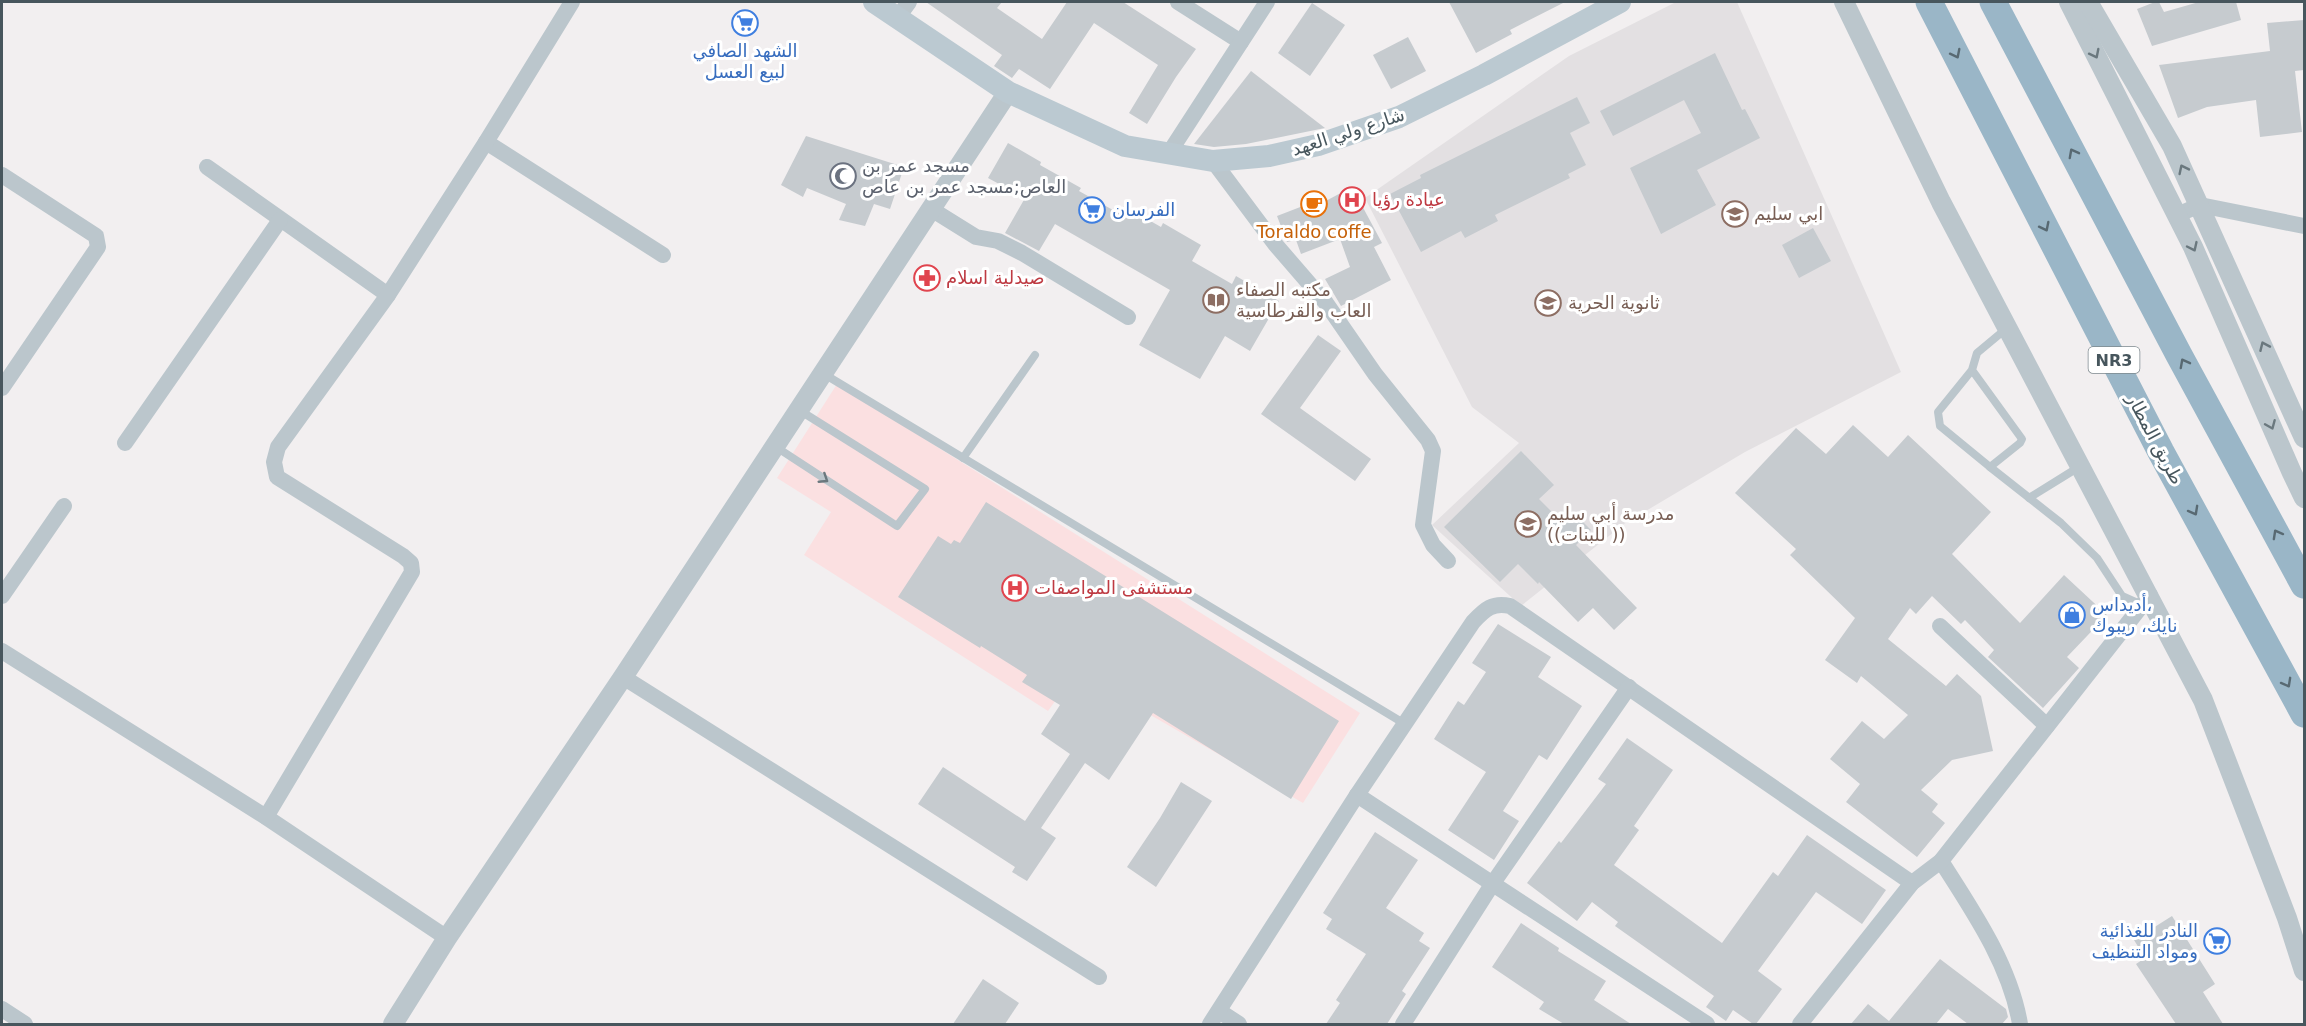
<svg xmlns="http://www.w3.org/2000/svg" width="2306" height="1026" font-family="'DejaVu Sans','Noto Naskh Arabic',sans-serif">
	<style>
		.education { fill: #e3e0e2 }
		.medical { fill: #fbe0e1 }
		.building { fill: #c6cbcf }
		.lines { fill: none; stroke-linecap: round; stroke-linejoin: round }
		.service { stroke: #bbc6cc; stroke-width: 8 }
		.minor { stroke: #bbc6cc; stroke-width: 16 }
		.tertiary { stroke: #bbc6cc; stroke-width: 20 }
		.secondary { stroke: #bbc9d1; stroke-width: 22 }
		.trunk { stroke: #9ab6c7; stroke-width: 27 }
		.oneway { stroke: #586972 }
		.oneway2 { stroke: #6a787e }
		.labels { text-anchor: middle; stroke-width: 6; stroke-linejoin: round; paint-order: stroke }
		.shield { fill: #fff; stroke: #7e898e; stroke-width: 1.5 }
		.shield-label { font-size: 16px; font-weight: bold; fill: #47565d }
		.shop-label { font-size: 18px; fill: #366cbe; stroke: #fff; text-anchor: start }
		.street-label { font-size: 18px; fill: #47565d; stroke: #fff }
		.worship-label { font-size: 18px; fill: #5b616d; stroke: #fff; text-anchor: start }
		.health-label { font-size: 18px; fill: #be3a42; stroke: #fff; text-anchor: start }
		.education-label { font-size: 18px; fill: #785e54; stroke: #fff; text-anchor: start }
		.food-label { font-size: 18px; fill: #c56008; stroke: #fff }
	</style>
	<rect width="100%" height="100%" fill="#f2eff0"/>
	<!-- education -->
	<polygon class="education" points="1676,2 1737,2 1901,372 1745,452 1624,524 1521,606 1432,525 1519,443 1472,407 1365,198 1569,56"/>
	<!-- medical -->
	<polygon class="medical" points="837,384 1360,713 1303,803 1076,672 1048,711 804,555 831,512 777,478"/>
	<!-- building -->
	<g class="building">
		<polygon points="926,2 1002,2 997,8 1042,39 1067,2 1123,2 1196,49 1176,77 1147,124 1129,113 1158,65 1094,23 1050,89 1019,69 1012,78 994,66 1002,55"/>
		<polygon points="1449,2 1565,2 1510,30 1512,34 1476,53"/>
		<polygon points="2155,2 2159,2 2164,12 2199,2 2236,2 2241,20 2152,46 2137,9"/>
		<polygon points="1312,3 1345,25 1310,76 1278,53"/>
		<polygon points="2304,20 2304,70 2295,71 2302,132 2260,137 2256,100 2207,107 2178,118 2159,65 2270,51 2267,23"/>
		<polygon points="1408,37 1426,71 1391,89 1373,55"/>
		<polygon points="1715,53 1742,110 1745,109 1760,138 1697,170 1716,205 1661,234 1630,168 1701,133 1684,100 1613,136 1600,111"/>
		<polygon points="1251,71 1325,128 1246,144 1214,147 1194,144"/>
		<polygon points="1577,97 1590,123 1570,133 1586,165 1568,174 1570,178 1495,215 1498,221 1465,238 1461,231 1421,252 1390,194 1421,178 1420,175"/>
		<polygon points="806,136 904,167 890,209 874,204 865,226 839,220 846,204 807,188 803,197 781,185"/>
		<polygon points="1008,143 1041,162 1040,165 1081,188 1079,191 1120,214 1124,206 1161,227 1163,223 1201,245 1192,261 1232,284 1236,276 1279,301 1250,351 1225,336 1200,379 1139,345 1170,290 1055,224 1039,251 1005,233 1025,198 988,178"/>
		<polygon points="1352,187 1382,243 1374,247 1391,280 1341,306 1325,279 1350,267 1340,239 1301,254 1296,240 1287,242 1277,216 1321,199 1322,203"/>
		<polygon points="1813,228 1831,261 1799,278 1782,245"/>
		<polygon points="1318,335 1341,351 1300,408 1371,459 1355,481 1261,414"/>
		<polygon points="1853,425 1888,457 1908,435 1991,512 1952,554 2020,623 2064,575 2107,615 2067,657 2079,668 2043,708 1988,657 1994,650 1965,620 1961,624 1932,596 1916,614 1910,608 1888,639 1946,686 1957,674 1981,696 1993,751 1952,760 1921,790 1938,804 1932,812 1945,823 1917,857 1846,802 1860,784 1830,759 1862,721 1884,739 1908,715 1861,676 1857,683 1825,660 1855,618 1790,555 1796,549 1735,493 1796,428 1826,454"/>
		<polygon points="1521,451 1554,485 1539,499 1563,523 1573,512 1591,530 1576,545 1637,608 1614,630 1593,608 1578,622 1539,582 1538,584 1518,564 1500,582 1444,527"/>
		<polygon points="986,502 1339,721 1291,799 1153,713 1109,780 1085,763 1041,828 1056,838 1027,881 1012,872 1015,867 918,804 943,767 1025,821 1070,754 1041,734 1060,705 1022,682 1027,675 981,646 980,648 898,597 938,536 951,544 954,540 960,543"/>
		<polygon points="1498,624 1551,657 1538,677 1582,706 1547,760 1539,755 1503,811 1519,821 1494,860 1448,830 1486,772 1434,739 1458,701 1464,705 1486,672 1472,663"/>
		<polygon points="1627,738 1673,770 1634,826 1639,830 1614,865 1722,943 1773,872 1778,876 1807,835 1886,890 1862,924 1816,892 1758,971 1782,989 1756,1024 1753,1024 1733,1010 1726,1021 1706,1007 1714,996 1615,926 1618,922 1592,902 1577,921 1527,883 1559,841 1561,843 1606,784 1598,779"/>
		<polygon points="1181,782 1212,801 1156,887 1127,867 1160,818"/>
		<polygon points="1375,832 1418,860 1386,908 1424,933 1419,941 1430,948 1402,991 1406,994 1387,1024 1326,1024 1340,1003 1336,1000 1366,954 1326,929 1332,919 1323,913"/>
		<polygon points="2172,916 2215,984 2203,992 2223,1024 2176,1024 2136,964 2145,958 2134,940"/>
		<polygon points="1521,923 1559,948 1558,951 1606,981 1594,1000 1631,1024 1564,1024 1539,1009 1544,1002 1492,967"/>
		<polygon points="1940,959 2006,1009 2008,1017 2002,1024 1968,1024 1948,1009 1936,1024 1851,1024 1868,1004 1889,1021"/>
		<polygon points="983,979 1019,1003 1005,1024 953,1024"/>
	</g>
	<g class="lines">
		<!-- service -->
		<g class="service">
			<polyline points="1972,370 2022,439 2020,443 1990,467 1940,426 1938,412 1972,370 1977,353 2007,328"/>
			<polyline points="824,374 1405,724"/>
			<polyline points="776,447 897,526 925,489 799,410"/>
			<polyline points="963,458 1035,355"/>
			<polyline points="1990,467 2061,523 2097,558 2122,596 2142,605"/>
			<polyline points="2029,498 2079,467"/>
		</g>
		<!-- minor -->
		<g class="minor">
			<polyline points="1178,2 1241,42"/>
			<polyline points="898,17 909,2"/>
			<polyline points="486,142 663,255"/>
			<polyline points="1169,153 1267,2"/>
			<polyline points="1213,161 1275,244 1326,303 1375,374 1428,440 1433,451 1423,525 1433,545 1448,561"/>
			<polyline points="207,167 388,295"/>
			<polyline points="2,175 96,236 98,247 2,388"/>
			<polyline points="931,209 976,237 998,241 1022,253 1128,317"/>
			<polyline points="2177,215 2200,205 2304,226"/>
			<polyline points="125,443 280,220"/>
			<polyline points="2,596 64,506"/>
			<polyline points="1940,626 2047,726"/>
			<polyline points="2,651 266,817 447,938"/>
			<polyline points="623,677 1099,977"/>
			<polyline points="1357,795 1707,1024"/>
			<polyline points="266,817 412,572 411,563 403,556 277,477 274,462 278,447 388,295 486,142 572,2"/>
			<path d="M1941,861C1973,911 2010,965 2020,1024"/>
			<polyline points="2,1009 25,1024"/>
			<polyline points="1219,1011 1239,1024"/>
			<path d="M1210,1024L1357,795L1473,622C1485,609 1493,602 1510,606L1912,883"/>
			<polyline points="1403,1024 1493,883 1629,687"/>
			<polyline points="1800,1024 1912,883 1941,861 2150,595"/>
		</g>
		<!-- tertiary -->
		<g class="tertiary">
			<polyline points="1844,2 1941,202 2203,700 2287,918 2304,971"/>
			<polyline points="2069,2 2193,247 2292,473 2304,498"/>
			<polyline points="2088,2 2172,146 2304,438"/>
			<polyline points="393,1024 447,938 623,677 1008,92"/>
		</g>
		<!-- secondary -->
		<polyline class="secondary" points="874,2 1008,92 1125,146 1213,161 1269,156 1318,145 1399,117 1484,75 1620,2"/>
		<!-- trunk -->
		<g class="trunk">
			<polyline points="1929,2 2161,452 2304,714"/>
			<polyline points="1993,2 2179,355 2304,585"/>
		</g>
	</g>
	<!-- one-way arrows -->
	<defs><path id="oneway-chevron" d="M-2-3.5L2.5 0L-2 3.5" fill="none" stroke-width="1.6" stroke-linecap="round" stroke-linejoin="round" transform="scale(1.5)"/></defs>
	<g class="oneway">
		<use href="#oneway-chevron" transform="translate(1956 54) rotate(63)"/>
		<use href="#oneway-chevron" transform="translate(2073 153) rotate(-118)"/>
		<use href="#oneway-chevron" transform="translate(2045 227) rotate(63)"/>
		<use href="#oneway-chevron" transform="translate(2184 363) rotate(-118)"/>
		<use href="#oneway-chevron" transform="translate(2194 511) rotate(61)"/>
		<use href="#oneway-chevron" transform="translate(2277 534) rotate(-119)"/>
		<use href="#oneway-chevron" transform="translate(2287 683) rotate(61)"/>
	</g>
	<g class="oneway2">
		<use href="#oneway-chevron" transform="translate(2095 54) rotate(63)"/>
		<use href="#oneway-chevron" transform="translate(2183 169) rotate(-116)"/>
		<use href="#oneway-chevron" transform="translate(2193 247) rotate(65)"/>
		<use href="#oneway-chevron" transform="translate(2264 346) rotate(-114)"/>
		<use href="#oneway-chevron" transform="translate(2271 425) rotate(67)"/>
		<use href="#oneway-chevron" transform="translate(824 479) rotate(33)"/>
	</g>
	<!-- icons -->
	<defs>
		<g id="supermarket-ring" transform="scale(1.35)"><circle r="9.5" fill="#fff" stroke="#3f7fe0" stroke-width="1.5"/><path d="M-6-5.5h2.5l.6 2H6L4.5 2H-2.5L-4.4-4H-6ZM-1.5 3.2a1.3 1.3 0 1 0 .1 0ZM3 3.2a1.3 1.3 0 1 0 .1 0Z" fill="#3f7fe0"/></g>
		<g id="mosque-ring" transform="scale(1.35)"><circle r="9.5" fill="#fff" stroke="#6b7280" stroke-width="1.5"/><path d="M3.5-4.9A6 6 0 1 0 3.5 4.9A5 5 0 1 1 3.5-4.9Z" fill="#6b7280"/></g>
		<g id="hospital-ring" transform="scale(1.35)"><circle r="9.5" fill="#fff" stroke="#e0444e" stroke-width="1.5"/><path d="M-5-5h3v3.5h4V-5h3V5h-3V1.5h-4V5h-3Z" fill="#e0444e"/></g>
		<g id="cafe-ring" transform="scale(1.35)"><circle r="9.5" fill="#fff" stroke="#e8710a" stroke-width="1.5"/><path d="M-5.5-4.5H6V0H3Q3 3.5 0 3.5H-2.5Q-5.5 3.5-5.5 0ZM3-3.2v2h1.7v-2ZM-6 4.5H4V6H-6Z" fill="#e8710a"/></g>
		<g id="school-ring" transform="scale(1.35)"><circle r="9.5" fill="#fff" stroke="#8d6e63" stroke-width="1.5"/><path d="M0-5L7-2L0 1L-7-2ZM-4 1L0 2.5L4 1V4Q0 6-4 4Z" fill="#8d6e63"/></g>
		<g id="pharmacy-ring" transform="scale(1.35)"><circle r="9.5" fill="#fff" stroke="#e0444e" stroke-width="1.5"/><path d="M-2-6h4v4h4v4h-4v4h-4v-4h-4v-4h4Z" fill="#e0444e"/></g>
		<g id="library-ring" transform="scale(1.35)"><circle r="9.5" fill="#fff" stroke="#8d6e63" stroke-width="1.5"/><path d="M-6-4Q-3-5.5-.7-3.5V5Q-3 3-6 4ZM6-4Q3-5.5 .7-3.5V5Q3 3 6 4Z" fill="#8d6e63"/></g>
		<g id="shop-ring" transform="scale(1.35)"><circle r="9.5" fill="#fff" stroke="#3f7fe0" stroke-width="1.5"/><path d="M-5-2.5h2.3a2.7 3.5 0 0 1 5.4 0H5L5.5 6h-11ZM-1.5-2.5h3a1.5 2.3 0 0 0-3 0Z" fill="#3f7fe0"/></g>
	</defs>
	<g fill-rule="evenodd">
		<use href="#supermarket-ring" x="745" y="23"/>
		<use href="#mosque-ring" x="843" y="176"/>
		<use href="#hospital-ring" x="1352" y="200"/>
		<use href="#cafe-ring" x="1314" y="204"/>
		<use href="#supermarket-ring" x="1092" y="210"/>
		<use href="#school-ring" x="1735" y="214"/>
		<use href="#pharmacy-ring" x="927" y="278"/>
		<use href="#library-ring" x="1216" y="300"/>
		<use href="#school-ring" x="1548" y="303"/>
		<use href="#school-ring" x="1528" y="524"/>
		<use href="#hospital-ring" x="1015" y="588"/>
		<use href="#shop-ring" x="2072" y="615"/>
		<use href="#supermarket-ring" x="2217" y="941"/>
	</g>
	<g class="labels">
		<!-- shield labels -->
		<rect class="shield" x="2088.5" y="347" width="51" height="26" rx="4.5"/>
		<g class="shield-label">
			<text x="2114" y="366">NR3</text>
		</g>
		<!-- shop labels -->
		<g class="shop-label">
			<text x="745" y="57" text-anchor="middle">الشهد الصافي<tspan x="745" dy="21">لبيع العسل</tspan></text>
			<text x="1112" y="216">الفرسان</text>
			<text x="2092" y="611">أديداس،<tspan x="2092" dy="21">نايك، ريبوك</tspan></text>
			<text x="2198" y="937" text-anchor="end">النادر للغذائية<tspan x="2198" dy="21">ومواد التنظيف</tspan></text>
		</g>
		<!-- street labels -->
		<g class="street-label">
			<text transform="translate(1348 132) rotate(-18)" y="6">شارع ولي العهد</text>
			<text transform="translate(2155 439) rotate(62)" y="6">طريق المطار</text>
		</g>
		<!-- worship labels -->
		<g class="worship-label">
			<text x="862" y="172">مسجد عمر بن<tspan x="862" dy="21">العاص;مسجد عمر بن عاص</tspan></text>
		</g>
		<!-- health labels -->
		<g class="health-label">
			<text x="1372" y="206">عيادة رؤيا</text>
			<text x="946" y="284">صيدلية اسلام</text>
			<text x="1034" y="594">مستشفى المواصفات</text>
		</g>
		<!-- education labels -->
		<g class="education-label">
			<text x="1754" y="220">ابي سليم</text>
			<text x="1236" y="296">مكتبه الصفاء<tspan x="1236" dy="21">العاب والقرطاسية</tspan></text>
			<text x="1568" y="309">ثانوية الحرية</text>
			<text x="1547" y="520">مدرسة أبي سليم<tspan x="1547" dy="21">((للبنات ))</tspan></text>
		</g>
		<!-- food labels -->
		<g class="food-label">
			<text x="1314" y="238">Toraldo coffe</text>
		</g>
	</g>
	<!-- border -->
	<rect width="2306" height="1026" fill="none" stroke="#47565d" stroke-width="6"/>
</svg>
